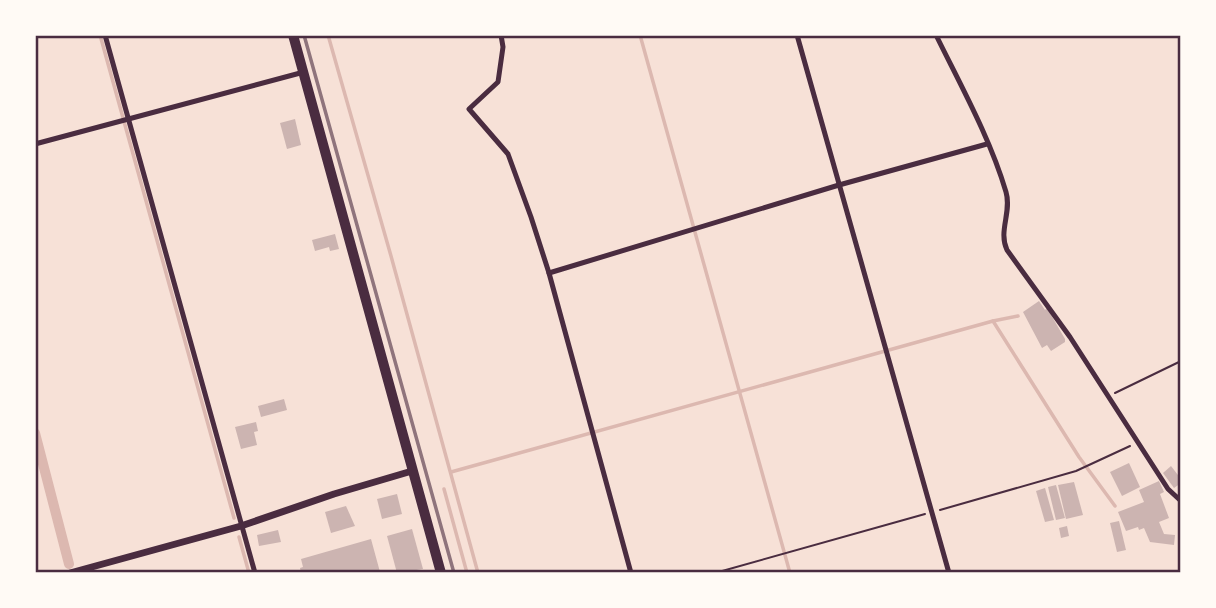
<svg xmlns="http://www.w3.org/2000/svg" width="1216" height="608" font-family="Jost,sans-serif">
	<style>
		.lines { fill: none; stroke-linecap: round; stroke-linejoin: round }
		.stream { stroke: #dcb8b0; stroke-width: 3.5 }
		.canal { stroke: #dcb8b0; stroke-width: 10 }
		.building { fill: #ccb4b1 }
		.path { stroke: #4a2c40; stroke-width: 2 }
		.minor { stroke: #4a2c40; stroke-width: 5 }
		.tertiary { stroke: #4a2c40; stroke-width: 7 }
		.trunk { stroke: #4a2c40; stroke-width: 10 }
		.rail { stroke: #8f747c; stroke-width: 3.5 }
		.neatline { fill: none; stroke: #4a2c40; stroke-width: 2.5 }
	</style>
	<rect width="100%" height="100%" fill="#f7e1d7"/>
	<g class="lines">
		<!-- stream -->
		<g class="stream">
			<polyline points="100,35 234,518"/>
			<polyline points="328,35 391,256 478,573"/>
			<polyline points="640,35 790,573"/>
			<polyline points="993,321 1018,316"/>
			<polyline points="451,472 993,321 1079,457 1115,506"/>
			<polyline points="444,489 467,573"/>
			<polyline points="239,537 249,573"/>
		</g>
		<!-- canal -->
		<polyline class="canal" points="35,433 69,564"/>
	</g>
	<!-- building -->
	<g class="building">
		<polygon points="295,119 301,145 287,149 280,123"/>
		<polygon points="335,234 339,249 330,251 329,247 315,251 312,240"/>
		<polygon points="1039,301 1045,310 1047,308 1065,339 1065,342 1051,351 1047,345 1042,348 1023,312"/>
		<polygon points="284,399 287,410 261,417 258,406"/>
		<polygon points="256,422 258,431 254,432 257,445 241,449 235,427"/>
		<polygon points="1129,463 1140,487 1122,496 1110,472"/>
		<polygon points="1171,466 1181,479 1181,483 1174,488 1163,473"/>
		<polygon points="1159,481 1164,492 1160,494 1169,518 1159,522 1164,534 1175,535 1174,545 1150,542 1144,528 1139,530 1138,527 1126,531 1118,512 1144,502 1139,490"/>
		<polygon points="1074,482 1083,515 1066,519 1058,485"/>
		<polygon points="1056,485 1065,518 1056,520 1048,487"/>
		<polygon points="1045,488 1054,520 1045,522 1036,491"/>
		<polygon points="397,494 402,514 382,519 377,499"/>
		<polygon points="346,506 355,526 331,533 325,512"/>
		<polygon points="1119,521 1126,550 1117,552 1110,523"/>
		<polygon points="1067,526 1069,536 1061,538 1059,528"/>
		<polygon points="412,529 423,569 397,573 387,536"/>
		<polygon points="278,530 281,542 259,546 257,535"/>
		<polygon points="371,539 380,572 301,573 300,568 303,567 301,559"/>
	</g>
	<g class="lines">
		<!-- path -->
		<g class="path">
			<polyline points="1115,393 1181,361"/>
			<polyline points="940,510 1076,471 1130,446"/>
			<polyline points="715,573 925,514"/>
		</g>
		<!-- minor -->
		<g class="minor">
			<polyline points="105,35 255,573"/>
			<polyline points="501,35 503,47 498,82 469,109 508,154 531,217 549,273 631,573"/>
			<polyline points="797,35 949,573"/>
			<path d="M936,35C961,86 990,138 1006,192C1012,212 998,231 1007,250L1070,337L1168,489L1181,501"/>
			<polyline points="35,144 304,72"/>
			<polyline points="549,273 839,185 987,144"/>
		</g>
		<!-- tertiary -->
		<polyline class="tertiary" points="70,573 241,526 334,494 412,471"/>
		<!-- trunk -->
		<polyline class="trunk" points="293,35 441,573"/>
		<!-- rail -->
		<polyline class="rail" points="304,35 454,573"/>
	</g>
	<!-- border -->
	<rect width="1216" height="608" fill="none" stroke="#fffaf5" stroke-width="74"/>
	<rect x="37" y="37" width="1142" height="534" class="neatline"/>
</svg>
